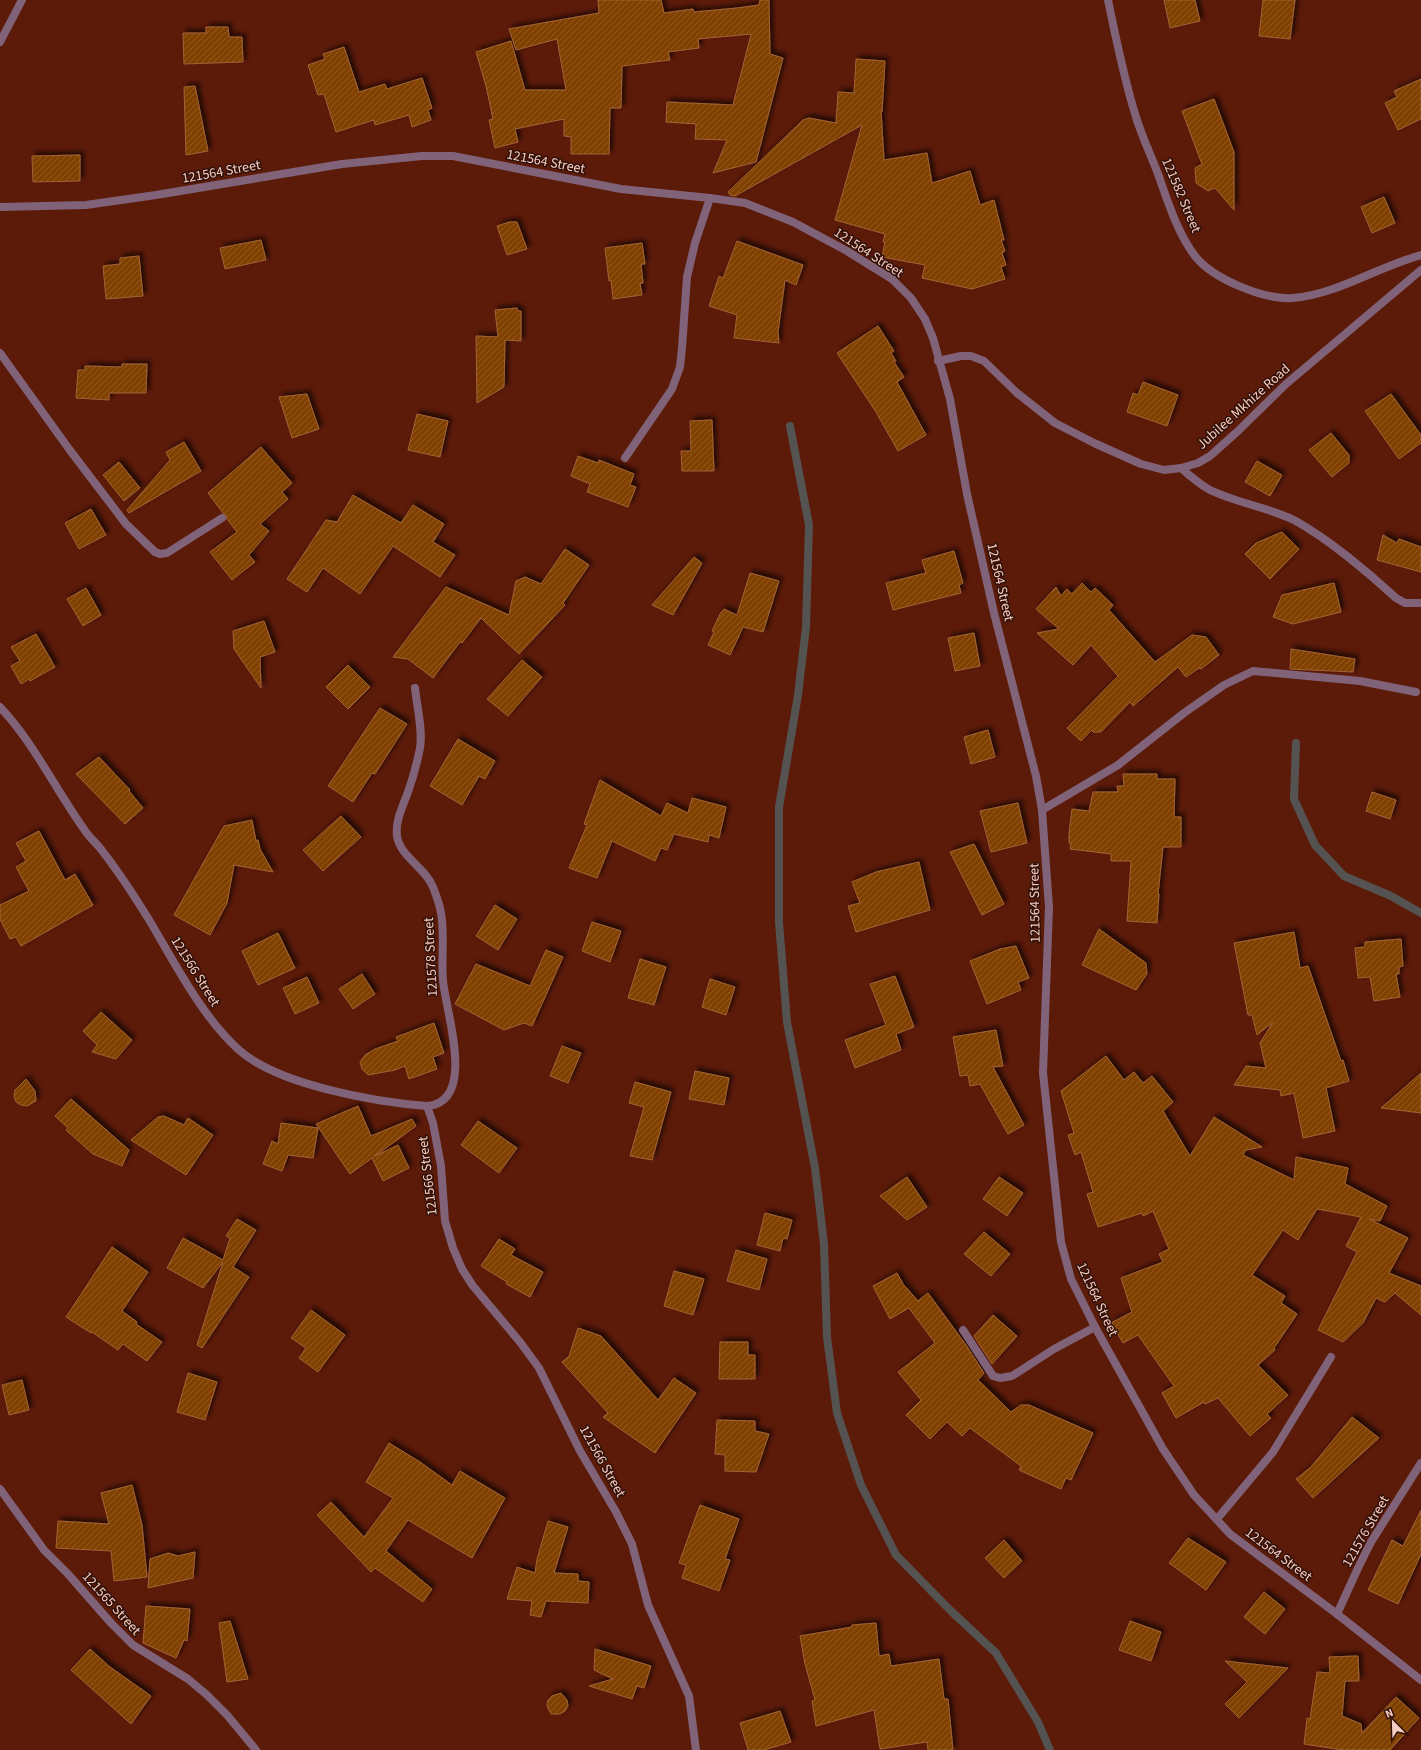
<svg xmlns="http://www.w3.org/2000/svg" width="1421" height="1750" font-family="'Source Sans 3',sans-serif">
	<style>
		.lines { fill: none; stroke-linecap: round; stroke-linejoin: round }
		.stream { stroke: #555352; stroke-width: 8 }
		.building { fill: url(#building-hatch); stroke: #a26436; filter: url(#shadow) }
		.minor { stroke: #806379; stroke-width: 8 }
		.labels { text-anchor: middle; stroke-width: 3; stroke-linejoin: round; paint-order: stroke }
		.street-label { font-size: 14px; fill: #f7ccc1; stroke: #2f110a }
	</style>
	<defs>
		<pattern id="building-hatch" width="6" height="6" patternUnits="userSpaceOnUse"><rect width="6" height="6" fill="#803f00"/><path d="M-1 1l2-2M0 6l6-6M5 7l2-2" fill="none" stroke="#935a23"/></pattern>
		<filter id="shadow"><feDropShadow dx="3.5" dy="-3.5" stdDeviation="2" flood-color="#0009"/></filter>
	</defs>
	<rect width="100%" height="100%" fill="#5c1a09"/>
	<g class="lines">
		<!-- stream -->
		<g class="stream">
			<polyline points="790,426 809,525 806,627 798,695 779,807 779,922 787,1022 815,1168 824,1244 827,1337 837,1413 861,1485 896,1555 951,1611 996,1653 1038,1722 1050,1750"/>
			<polyline points="1296,743 1294,799 1315,845 1344,876 1391,896 1421,913"/>
		</g>
	</g>
	<!-- building -->
	<g class="building">
		<polygon points="598,0 661,0 664,13 693,9 694,12 737,8 759,5 760,0 769,0 770,54 783,58 756,162 713,173 727,140 695,139 696,124 666,122 667,102 733,105 751,34 698,39 699,48 668,52 670,60 622,66 621,108 610,108 609,154 571,154 571,137 564,136 564,119 515,129 518,142 495,148 489,120 493,119 486,86 476,52 511,41 525,90 566,90 557,39 516,50 509,29 599,13"/>
		<polygon points="1164,0 1195,0 1200,21 1170,28"/>
		<polygon points="1263,0 1295,0 1290,39 1259,36"/>
		<polygon points="206,27 228,27 229,37 242,37 243,62 184,64 183,33 206,33"/>
		<polygon points="344,47 359,92 385,84 387,89 422,78 432,108 428,110 431,120 412,127 409,115 375,125 374,120 336,132 324,94 318,95 308,65 325,59 323,54"/>
		<polygon points="856,59 885,61 882,112 881,111 884,160 927,153 932,183 970,171 980,205 994,200 1004,240 1001,240 1005,251 1002,253 1006,265 1001,267 1005,279 972,289 922,278 925,265 882,257 885,242 883,242 885,234 835,220 862,125 735,196 730,195 728,192 803,120 809,118 836,123 838,92 854,93"/>
		<polygon points="1421,79 1421,119 1398,130 1385,103 1397,97 1394,91"/>
		<polygon points="195,86 208,151 186,155 184,87"/>
		<polygon points="1214,99 1234,152 1234,210 1215,188 1208,191 1196,183 1195,168 1202,164 1182,111"/>
		<polygon points="80,155 80,181 33,182 32,156"/>
		<polygon points="1384,197 1395,223 1372,233 1361,207"/>
		<polygon points="509,222 517,222 527,249 507,255 497,226"/>
		<polygon points="261,240 266,260 225,269 220,248"/>
		<polygon points="737,241 803,265 796,285 785,280 778,332 779,343 734,338 737,315 709,306 719,276 723,278"/>
		<polygon points="642,243 645,264 641,264 643,283 640,283 642,295 613,299 611,280 609,281 605,248"/>
		<polygon points="139,256 143,296 106,299 103,266 120,264 120,258"/>
		<polygon points="517,308 518,311 521,311 521,341 505,340 504,387 477,403 476,336 498,337 495,310"/>
		<polygon points="878,326 894,351 891,353 896,361 894,362 904,377 897,382 926,435 898,451 876,412 837,353"/>
		<polygon points="122,364 147,364 146,393 109,393 109,400 76,398 78,370 85,370 85,366 122,367"/>
		<polygon points="1143,382 1178,395 1167,426 1127,412 1133,393 1138,395"/>
		<polygon points="307,394 319,429 292,438 279,397"/>
		<polygon points="1391,394 1421,435 1421,443 1399,459 1365,411"/>
		<polygon points="417,414 448,421 440,457 408,450"/>
		<polygon points="712,420 714,471 682,471 681,451 691,451 690,421"/>
		<polygon points="1331,433 1349,455 1349,463 1332,477 1309,450"/>
		<polygon points="184,442 201,471 129,513 127,510 170,460 166,452"/>
		<polygon points="261,447 292,483 282,492 288,499 260,524 269,531 249,555 255,562 232,580 210,552 237,532 227,519 226,515 223,513 208,493"/>
		<polygon points="578,456 598,463 599,460 634,474 630,485 636,487 628,507 587,492 590,484 571,476"/>
		<polygon points="1257,461 1282,475 1270,496 1245,482"/>
		<polygon points="119,462 140,488 124,501 103,475"/>
		<polygon points="353,495 401,523 413,505 444,524 433,542 455,555 440,577 393,546 360,594 323,568 307,592 287,579 326,520 337,522"/>
		<polygon points="91,509 106,535 79,549 65,523"/>
		<polygon points="1282,532 1299,549 1270,579 1245,554 1256,543"/>
		<polygon points="1383,535 1397,543 1399,539 1421,547 1421,572 1377,560"/>
		<polygon points="565,549 589,565 563,603 565,605 519,654 481,618 462,643 460,642 433,678 408,659 393,657 446,587 509,615 516,581 525,577 541,584"/>
		<polygon points="954,551 963,583 959,585 961,593 893,610 886,583 926,573 922,560"/>
		<polygon points="694,557 702,563 673,615 652,605"/>
		<polygon points="750,573 779,581 763,632 743,627 730,655 708,645 714,632 712,631 721,612 722,612 724,609 737,615"/>
		<polygon points="1082,583 1091,592 1095,588 1113,605 1109,610 1155,662 1192,635 1206,637 1219,655 1201,669 1199,668 1186,677 1178,667 1133,706 1130,702 1101,732 1093,732 1092,730 1081,741 1067,728 1118,676 1091,645 1073,665 1037,633 1059,629 1036,609 1056,587 1061,596 1067,589 1072,594"/>
		<polygon points="1334,583 1341,612 1293,624 1273,617 1282,595"/>
		<polygon points="86,588 101,615 83,626 67,599"/>
		<polygon points="264,621 275,652 260,657 261,688 234,649 233,631"/>
		<polygon points="974,633 980,666 955,671 948,638"/>
		<polygon points="36,634 55,667 30,681 29,679 21,684 11,666 20,661 11,647"/>
		<polygon points="1291,649 1355,659 1353,672 1290,669"/>
		<polygon points="522,660 542,677 508,716 487,699"/>
		<polygon points="348,665 370,687 348,709 326,687"/>
		<polygon points="380,708 407,724 375,774 372,773 353,802 328,786"/>
		<polygon points="988,730 995,757 971,764 964,737"/>
		<polygon points="458,739 495,761 485,779 479,776 462,805 430,786"/>
		<polygon points="99,757 130,790 129,791 143,808 125,824 76,774"/>
		<polygon points="1123,774 1157,774 1157,779 1175,779 1174,817 1181,817 1181,847 1163,847 1158,894 1159,894 1157,923 1127,921 1131,861 1111,861 1111,854 1070,849 1071,843 1069,843 1069,834 1072,809 1089,811 1093,792 1118,792 1117,786 1124,786"/>
		<polygon points="600,780 661,816 667,803 688,813 692,798 726,807 719,838 709,835 708,842 674,834 667,850 661,848 655,861 612,841 597,878 569,868 587,825 584,824"/>
		<polygon points="1372,792 1396,800 1390,819 1366,811"/>
		<polygon points="1018,803 1027,843 991,852 980,811"/>
		<polygon points="341,816 361,837 323,871 303,850"/>
		<polygon points="252,820 256,841 258,840 260,849 273,872 234,865 227,903 210,935 174,915 224,826"/>
		<polygon points="39,831 65,880 75,874 93,905 21,946 16,937 10,939 0,919 0,905 29,891 16,867 26,861 16,843"/>
		<polygon points="974,844 1004,904 982,915 950,852"/>
		<polygon points="919,862 930,910 856,932 848,906 860,903 852,882 876,872"/>
		<polygon points="495,905 517,919 498,950 476,936"/>
		<polygon points="592,922 621,931 610,962 582,951"/>
		<polygon points="1099,929 1146,963 1147,974 1136,990 1082,965"/>
		<polygon points="1294,932 1300,968 1308,966 1341,1061 1343,1060 1349,1081 1326,1088 1335,1131 1303,1138 1294,1093 1281,1096 1280,1090 1234,1085 1246,1066 1266,1068 1260,1043 1273,1022 1257,1035 1252,1015 1248,1015 1234,943"/>
		<polygon points="278,933 295,968 258,985 242,951"/>
		<polygon points="1401,939 1403,966 1399,967 1399,974 1396,974 1400,997 1374,1001 1370,977 1358,978 1355,948 1365,947 1365,942"/>
		<polygon points="1016,946 1029,978 1018,982 1021,990 987,1004 970,961 1000,949"/>
		<polygon points="546,950 563,957 532,1026 524,1023 504,1030 455,1004 476,964 530,986"/>
		<polygon points="640,959 666,967 654,1005 628,998"/>
		<polygon points="362,974 375,994 353,1009 339,989"/>
		<polygon points="895,976 914,1027 896,1034 901,1050 855,1068 845,1040 886,1025 870,984"/>
		<polygon points="307,977 319,1003 295,1014 283,988"/>
		<polygon points="710,979 735,987 726,1015 702,1007"/>
		<polygon points="101,1012 132,1040 116,1059 92,1052 97,1045 83,1031"/>
		<polygon points="434,1023 444,1053 433,1057 437,1069 409,1079 405,1066 395,1070 368,1075 362,1069 360,1062 365,1055 375,1049 398,1041 396,1037"/>
		<polygon points="996,1030 1003,1066 993,1067 1024,1125 1008,1134 980,1084 970,1086 968,1075 960,1076 953,1037"/>
		<polygon points="562,1046 581,1053 568,1083 550,1076"/>
		<polygon points="1106,1056 1124,1080 1134,1072 1143,1083 1152,1076 1173,1102 1163,1111 1190,1156 1214,1117 1262,1147 1246,1150 1243,1155 1294,1180 1296,1157 1348,1168 1345,1184 1387,1206 1380,1221 1369,1219 1408,1238 1389,1273 1421,1286 1421,1315 1395,1293 1385,1302 1376,1298 1363,1323 1343,1342 1318,1330 1357,1252 1346,1246 1361,1217 1317,1209 1298,1240 1283,1230 1252,1275 1285,1296 1281,1303 1297,1314 1274,1348 1275,1350 1258,1365 1288,1395 1267,1414 1271,1418 1250,1436 1218,1398 1205,1404 1204,1402 1176,1418 1162,1393 1174,1386 1138,1335 1123,1343 1111,1323 1132,1312 1121,1278 1163,1262 1159,1254 1169,1249 1153,1211 1143,1216 1142,1213 1098,1227 1087,1194 1093,1192 1081,1152 1075,1155 1068,1135 1074,1133 1061,1091"/>
		<polygon points="695,1071 729,1078 724,1105 689,1099"/>
		<polygon points="1421,1073 1421,1113 1381,1108"/>
		<polygon points="26,1079 35,1091 36,1101 27,1106 21,1105 16,1102 14,1096 15,1090"/>
		<polygon points="635,1082 671,1092 652,1160 630,1156 644,1107 629,1103"/>
		<polygon points="71,1099 129,1150 122,1166 93,1154 66,1130 68,1128 55,1116"/>
		<polygon points="358,1106 371,1136 412,1119 416,1126 375,1156 398,1145 409,1168 383,1181 372,1158 350,1174 316,1124"/>
		<polygon points="164,1116 184,1125 188,1118 213,1135 186,1175 131,1140 158,1117"/>
		<polygon points="478,1121 517,1148 499,1173 461,1145"/>
		<polygon points="281,1123 318,1128 313,1158 288,1155 282,1171 263,1164 272,1141 278,1144"/>
		<polygon points="907,1177 927,1207 907,1220 880,1196"/>
		<polygon points="999,1177 1023,1193 1007,1216 983,1199"/>
		<polygon points="765,1213 792,1220 787,1239 783,1238 780,1251 757,1245"/>
		<polygon points="237,1219 256,1230 233,1267 249,1277 202,1348 197,1345 223,1262 203,1288 167,1268 183,1238 223,1260 230,1238 226,1236"/>
		<polygon points="984,1232 1010,1254 991,1276 964,1254"/>
		<polygon points="499,1239 515,1249 511,1255 543,1272 530,1297 506,1284 507,1282 481,1266"/>
		<polygon points="112,1247 148,1272 122,1311 137,1322 136,1324 162,1342 147,1361 123,1344 118,1350 92,1332 91,1333 66,1317"/>
		<polygon points="736,1250 767,1259 759,1290 727,1281"/>
		<polygon points="674,1271 704,1279 693,1315 664,1306"/>
		<polygon points="897,1273 903,1284 918,1301 928,1293 966,1345 984,1373 978,1380 1011,1412 1021,1405 1029,1405 1093,1433 1071,1480 1066,1478 1061,1489 1019,1470 1021,1466 970,1428 962,1436 947,1422 930,1439 906,1415 921,1400 898,1372 935,1343 909,1308 890,1319 873,1286"/>
		<polygon points="311,1310 345,1335 318,1372 299,1358 306,1348 291,1338"/>
		<polygon points="993,1315 1017,1336 992,1364 974,1336"/>
		<polygon points="578,1328 601,1336 658,1400 674,1378 696,1393 655,1453 603,1417 608,1413 562,1362 569,1356"/>
		<polygon points="720,1342 748,1342 748,1355 755,1355 755,1379 719,1379"/>
		<polygon points="188,1373 217,1382 205,1420 177,1412"/>
		<polygon points="22,1380 29,1410 9,1415 2,1385"/>
		<polygon points="1352,1417 1379,1438 1313,1498 1296,1479 1311,1467"/>
		<polygon points="717,1420 755,1421 755,1431 769,1434 756,1472 725,1471 725,1455 715,1454"/>
		<polygon points="389,1443 420,1462 452,1485 460,1471 505,1498 472,1558 408,1520 386,1551 432,1589 423,1602 375,1568 371,1572 317,1515 331,1502 364,1537 393,1498 366,1482"/>
		<polygon points="132,1485 142,1525 147,1577 114,1581 111,1551 56,1548 58,1521 109,1524 101,1493"/>
		<polygon points="700,1505 739,1519 725,1559 730,1560 719,1591 682,1578 686,1565 679,1563"/>
		<polygon points="1421,1510 1421,1554 1398,1604 1368,1590 1392,1540 1403,1546"/>
		<polygon points="548,1521 568,1527 554,1573 578,1574 578,1581 589,1582 588,1603 546,1601 541,1617 530,1615 532,1601 507,1599 517,1567 535,1573 537,1559"/>
		<polygon points="1188,1538 1226,1562 1206,1590 1169,1563"/>
		<polygon points="1004,1540 1022,1561 1004,1578 985,1558"/>
		<polygon points="195,1552 193,1578 148,1588 150,1559 168,1553 178,1556"/>
		<polygon points="1264,1592 1285,1609 1265,1634 1244,1617"/>
		<polygon points="146,1606 190,1609 187,1641 184,1640 176,1658 143,1643"/>
		<polygon points="230,1621 248,1679 227,1682 219,1623"/>
		<polygon points="1130,1621 1161,1632 1151,1661 1119,1650"/>
		<polygon points="876,1623 879,1656 889,1654 891,1666 939,1659 944,1699 948,1699 953,1750 928,1750 927,1742 880,1749 874,1710 816,1726 812,1701 815,1700 805,1664 800,1636 852,1627 852,1625"/>
		<polygon points="90,1649 110,1667 151,1696 131,1724 71,1670"/>
		<polygon points="595,1649 651,1666 644,1688 637,1686 632,1699 589,1686 613,1679 594,1670"/>
		<polygon points="1358,1656 1359,1681 1345,1681 1342,1716 1361,1724 1362,1733 1396,1697 1419,1718 1390,1750 1343,1750 1304,1744 1307,1718 1310,1719 1317,1672 1330,1673 1329,1657"/>
		<polygon points="1225,1661 1288,1668 1239,1718 1225,1704 1247,1682"/>
		<polygon points="561,1693 567,1700 568,1706 565,1711 560,1714 551,1714 547,1706 548,1700 552,1696"/>
		<polygon points="780,1711 791,1742 764,1750 748,1750 740,1723"/>
	</g>
	<g class="lines">
		<!-- minor -->
		<g class="minor">
			<path d="M1108,0C1116,39 1124,79 1136,117C1142,137 1151,155 1158,174C1168,202 1177,232 1195,256C1213,279 1264,300 1293,298C1338,294 1377,267 1421,255"/>
			<polyline points="0,42 22,0"/>
			<polyline points="0,207 86,205 156,195 342,164 422,156 453,156 621,189 710,198 745,203 793,222 847,251 892,279 911,298 925,319 933,338 950,399 967,494 994,613 1036,776 1042,810 1049,907 1043,1073 1061,1242 1071,1279 1095,1327 1163,1449 1194,1495 1230,1534 1337,1614 1421,1680"/>
			<polyline points="0,353 69,449 126,524 155,552 160,554 167,553 222,518"/>
			<polyline points="938,361 961,356 971,356 984,361 1017,393 1055,423 1094,443 1141,464 1164,470 1181,468 1198,463 1210,456 1238,431 1286,384 1421,270"/>
			<polyline points="625,458 672,389 680,367 682,348 687,277 695,243 710,198"/>
			<path d="M1181,468C1190,476 1199,484 1210,490C1237,503 1267,507 1294,520C1327,538 1368,572 1396,598L1405,603H1421"/>
			<path d="M0,707C35,744 56,791 86,832C90,838 96,843 100,848C119,872 135,897 151,923C175,964 203,1018 239,1050C278,1085 375,1102 427,1106C478,1102 445,1010 443,980C441,958 445,935 441,913C440,905 436,895 433,887C426,868 400,857 397,836C395,821 403,806 408,792C413,778 417,763 420,748C423,729 417,708 415,688"/>
			<polyline points="1042,810 1118,765 1184,713 1224,685 1253,671 1360,681 1416,692"/>
			<polyline points="427,1106 433,1123 441,1166 445,1221 453,1248 462,1269 473,1286 520,1342 539,1368 580,1451 616,1512 632,1544 648,1605 689,1696 696,1750"/>
			<polyline points="963,1330 993,1376 1000,1378 1012,1376 1054,1349 1095,1327"/>
			<polyline points="0,1489 44,1550 68,1574 111,1623 133,1645 188,1679 207,1695 227,1715 256,1750"/>
			<polyline points="1217,1519 1273,1452 1331,1357"/>
			<polyline points="1337,1614 1359,1566 1371,1542 1421,1463"/>
		</g>
	</g>
	<g class="labels">
		<!-- street labels -->
		<g class="street-label">
			<text transform="translate(546 161) rotate(11)" y="5">121564 Street</text>
			<text transform="translate(221 171) rotate(-10)" y="5">121564 Street</text>
			<text transform="translate(1182 195) rotate(67)" y="5">121582 Street</text>
			<text transform="translate(869 252) rotate(33)" y="5">121564 Street</text>
			<text transform="translate(1243 406) rotate(-42)" y="5">Jubilee Mkhize Road</text>
			<text transform="translate(1001 582) rotate(77)" y="5">121564 Street</text>
			<text transform="translate(1034 903) rotate(-91)" y="5">121564 Street</text>
			<text transform="translate(430 957) rotate(-93)" y="5">121578 Street</text>
			<text transform="translate(196 971) rotate(58)" y="5">121566 Street</text>
			<text transform="translate(427 1176) rotate(-97)" y="5">121566 Street</text>
			<text transform="translate(1098 1299) rotate(65)" y="5">121564 Street</text>
			<text transform="translate(603 1461) rotate(61)" y="5">121566 Street</text>
			<text transform="translate(1365 1531) rotate(-60)" y="5">121576 Street</text>
			<text transform="translate(1279 1554) rotate(37)" y="5">121564 Street</text>
			<text transform="translate(112 1603) rotate(48)" y="5">121565 Street</text>
		</g>
	</g>
	<!-- north arrow -->
	<g transform="translate(1393 1722) rotate(337)" stroke="#2f110a" stroke-width="3" paint-order="stroke">
	<path d="M0-3L7 15L0 10L-7 15Z" fill="#f7ccc1"/>
	<text y="-6" font-size="11" font-weight="bold" text-anchor="middle" fill="#f7ccc1">N</text>
	</g>
</svg>
